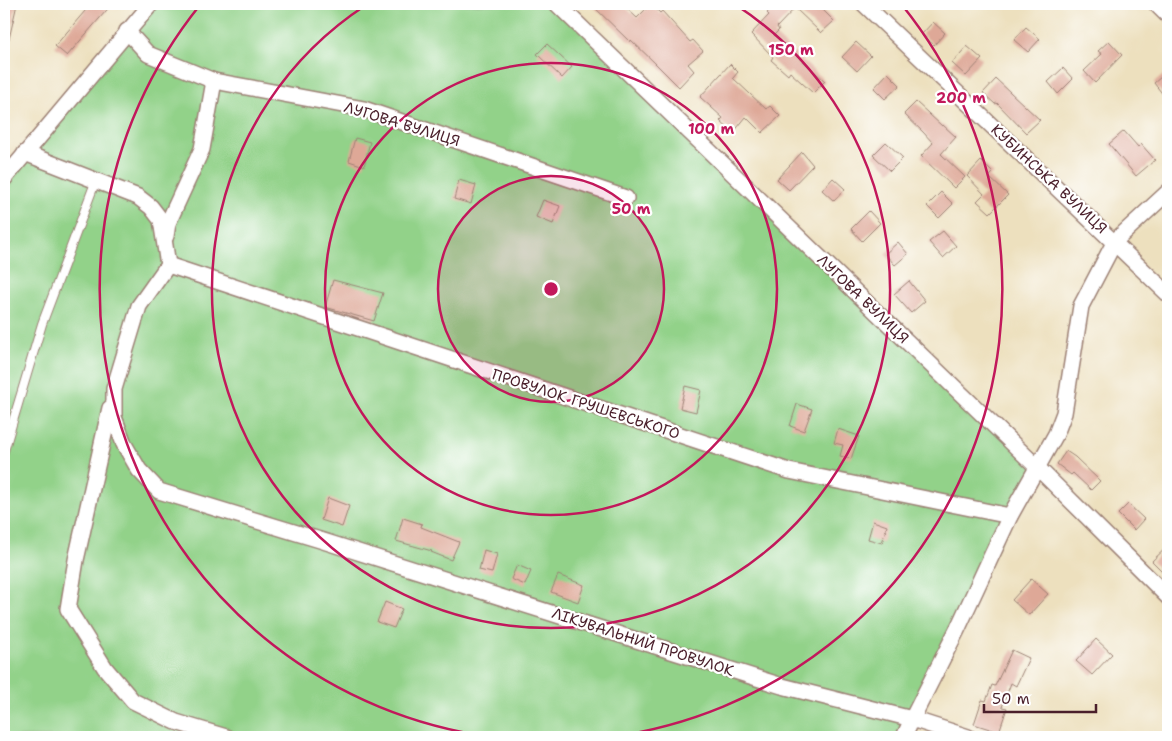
<svg xmlns="http://www.w3.org/2000/svg" width="1172" height="741" font-family="'Shantell Sans',sans-serif">
	<style>
		.green { fill: #92d289; stroke: #6e785a }
		.building { fill: #dea897 }
		.lines { fill: none; stroke-linecap: round; stroke-linejoin: round }
		.service-casing { stroke: #9c8074; stroke-width: 10 }
		.minor-casing { stroke: #9c8074; stroke-width: 18 }
		.service { stroke: #fff; stroke-width: 8 }
		.minor { stroke: #fff; stroke-width: 15 }
		.ring { fill: none; stroke: #c2185b; stroke-width: 2.5 }
		.labels { text-anchor: middle; stroke-width: 4.5; stroke-linejoin: round; paint-order: stroke }
		.street-label { font-size: 15px; fill: #4a1f2b; stroke: #fff }
		.centre { fill: #c2185b; stroke: #fff; stroke-width: 2.5 }
		.ring-label { font-size: 15px; text-anchor: middle; font-weight: bold; fill: #c2185b; stroke: #fff; stroke-width: 4.5; stroke-linejoin: round; paint-order: stroke }
	</style>
	<rect width="100%" height="100%" fill="#fff"/>
	<filter id="ink" filterUnits="userSpaceOnUse"><feTurbulence type="fractalNoise" baseFrequency=".02" numOctaves="2"/><feDisplacementMap in="SourceGraphic" scale="10" xChannelSelector="R" yChannelSelector="G"/><feConvolveMatrix kernelMatrix="1 2 1 2 8 2 1 2 1" color-interpolation-filters="sRGB"/></filter>
	<filter id="wash" filterUnits="userSpaceOnUse"><feTurbulence type="fractalNoise" baseFrequency=".0096" numOctaves="4" result="noise"/><feDisplacementMap in="SourceGraphic" scale="20" xChannelSelector="R" yChannelSelector="G"/><feGaussianBlur stdDeviation="1.12" result="paint"/><feColorMatrix in="noise" values="0 0 0 0 0 0 0 0 0 0 0 0 0 0 0 0 0 1.4 0 .05"/><feComposite in="paint" operator="in"/></filter>
	<g filter="url(#wash)">
		<rect width="100%" height="100%" fill="#ede0be"/>
		<!-- green -->
		<polygon class="green" points="151,4 557,4 1037,467 904,737 4,737 4,179"/>
		<g id="blocks">
			<!-- building -->
			<g class="building">
				<polygon points="4,4 17,4 9,39 4,38"/>
				<polygon points="91,4 112,4 67,56 55,46"/>
				<polygon points="591,4 622,4 637,18 651,4 660,13 662,11 690,42 693,40 703,51 688,64 694,71 679,87 656,64 631,40 630,42"/>
				<polygon points="776,4 817,4 834,21 821,33 795,8 777,27 779,30 774,35 825,81 813,93 790,72 788,75 771,60 773,57 751,34 769,15 767,13"/>
				<polygon points="933,22 945,33 934,45 922,34"/>
				<polygon points="1026,27 1040,39 1028,52 1014,40"/>
				<polygon points="1109,41 1122,55 1095,83 1084,71 1102,54 1098,51"/>
				<polygon points="856,42 871,56 857,71 842,57"/>
				<polygon points="547,44 572,67 562,78 537,54"/>
				<polygon points="967,46 982,59 966,76 952,63"/>
				<polygon points="730,64 738,72 733,78 766,109 770,106 780,116 762,133 746,117 733,133 720,121 723,118 700,97"/>
				<polygon points="1063,68 1073,79 1058,94 1048,82"/>
				<polygon points="1168,71 1168,101 1154,83"/>
				<polygon points="888,73 900,85 885,99 874,88"/>
				<polygon points="996,79 1040,120 1026,133 997,103 995,104 983,93"/>
				<polygon points="916,102 942,126 943,125 956,137 941,154 965,177 954,188 921,156 933,143 923,132 904,114"/>
				<polygon points="1124,131 1138,147 1141,144 1155,160 1136,176 1109,144"/>
				<polygon points="355,138 370,142 364,166 349,161"/>
				<polygon points="886,142 903,158 890,171 873,155"/>
				<polygon points="802,152 813,165 789,190 777,179"/>
				<polygon points="981,161 993,173 989,177 1008,195 990,213 977,201 984,194 967,176"/>
				<polygon points="833,178 845,189 834,201 822,190"/>
				<polygon points="459,180 476,185 471,204 454,199"/>
				<polygon points="941,192 953,204 939,218 927,206"/>
				<polygon points="543,200 560,206 553,224 536,217"/>
				<polygon points="869,211 880,223 862,241 851,229"/>
				<polygon points="943,231 956,246 943,258 929,242"/>
				<polygon points="898,242 908,254 895,265 885,254"/>
				<polygon points="333,280 383,293 374,321 325,307"/>
				<polygon points="909,281 925,301 911,313 894,294"/>
				<polygon points="685,386 701,390 696,412 680,408"/>
				<polygon points="797,404 812,409 804,431 790,426"/>
				<polygon points="838,429 859,436 851,459 840,456 843,445 834,443"/>
				<polygon points="1066,451 1075,457 1100,481 1091,490 1073,473 1071,475 1057,464"/>
				<polygon points="328,498 349,506 342,527 321,520"/>
				<polygon points="1128,504 1144,519 1134,530 1118,514"/>
				<polygon points="403,518 422,524 421,527 459,542 451,560 431,552 432,551 396,541"/>
				<polygon points="873,521 887,526 882,543 868,539"/>
				<polygon points="1168,546 1168,577 1152,561"/>
				<polygon points="484,550 497,554 492,573 479,570"/>
				<polygon points="517,565 531,571 525,585 511,579"/>
				<polygon points="558,575 584,585 578,602 551,592"/>
				<polygon points="1031,579 1048,594 1029,615 1012,600"/>
				<polygon points="385,602 402,609 394,628 377,622"/>
				<polygon points="1096,639 1112,654 1092,675 1076,661"/>
				<polygon points="1012,650 1029,658 1016,686 1011,683 1002,707 1007,708 999,732 974,724 982,700 986,701 992,685 995,686"/>
			</g>
		</g>
	</g>
	<g filter="url(#ink)">
		<use href="#blocks" fill-opacity="0" stroke="#9c8074" stroke-width="1"/>
		<g class="lines">
			<!-- service casing -->
			<g class="service-casing">
				<polyline id="service" points="4,451 42,324 96,180"/>
			</g>
			<!-- minor casing -->
			<g class="minor-casing">
				<g id="minor">
					<polyline points="557,4 1037,467 1168,597"/>
					<polyline points="864,4 1168,294"/>
					<polyline points="1156,4 1168,16"/>
					<polyline points="127,31 148,54 214,81 364,109 626,198"/>
					<polyline points="25,153 138,197 151,207 161,220 168,265 139,306 114,389 114,417 124,444 139,470 159,491 320,540 782,686 912,719 968,737"/>
					<polyline points="4,179 151,4"/>
					<polyline points="166,236 168,223 202,149 214,81"/>
					<polyline points="168,265 789,471 1010,516"/>
					<polyline points="110,408 76,560 68,609 105,668 133,701 176,722 226,737"/>
					<polyline points="904,737 912,719 957,630 1010,516 1056,434 1064,413 1081,306 1115,241 1168,192"/>
				</g>
			</g>
			<!-- service -->
			<use href="#service" class="service"/>
			<!-- minor -->
			<use href="#minor" class="minor"/>
		</g>
	</g>
	<!-- distance rings -->
	<circle cx="551" cy="289" r="113" fill="#c2185b" fill-opacity=".12"/>
	<g class="ring">
		<circle cx="551" cy="289" r="113"/>
		<circle cx="551" cy="289" r="226"/>
		<path d="M736 5A339 339 0 1 1 366 5"/>
		<path d="M492 737A452 452 0 0 1 200 5M902 5A452 452 0 0 1 610 737"/>
	</g>
	<g class="labels">
		<!-- street labels -->
		<g class="street-label">
			<text transform="translate(402 124) rotate(17)" y="5">ЛУГОВА ВУЛИЦЯ</text>
			<text transform="translate(1049 179) rotate(43)" y="5">КУБИНСЬКА ВУЛИЦЯ</text>
			<text transform="translate(863 299) rotate(44)" y="5">ЛУГОВА ВУЛИЦЯ</text>
			<text transform="translate(586 404) rotate(18)" y="5">ПРОВУЛОК ГРУШЕВСЬКОГО</text>
			<text transform="translate(643 642) rotate(18)" y="5">ЛІКУВАЛЬНИЙ ПРОВУЛОК</text>
		</g>
	</g>
	<circle cx="551" cy="289" r="8" class="centre"/>
	<g class="ring-label">
		<text x="791" y="55">150 m</text>
		<text x="961" y="103">200 m</text>
		<text x="711" y="134">100 m</text>
		<text x="631" y="214">50 m</text>
	</g>
	<!-- margin -->
	<rect width="1172" height="741" fill="none" stroke="#fff" stroke-width="20"/>
	<!-- scale -->
	<path d="M984 704v8h112v-8" fill="none" stroke="#4a1f2b" stroke-width="2.5"/>
	<text x="992" y="704" font-size="15" fill="#4a1f2b" stroke="#ffffff" stroke-width="4" paint-order="stroke">50 m</text>
</svg>
